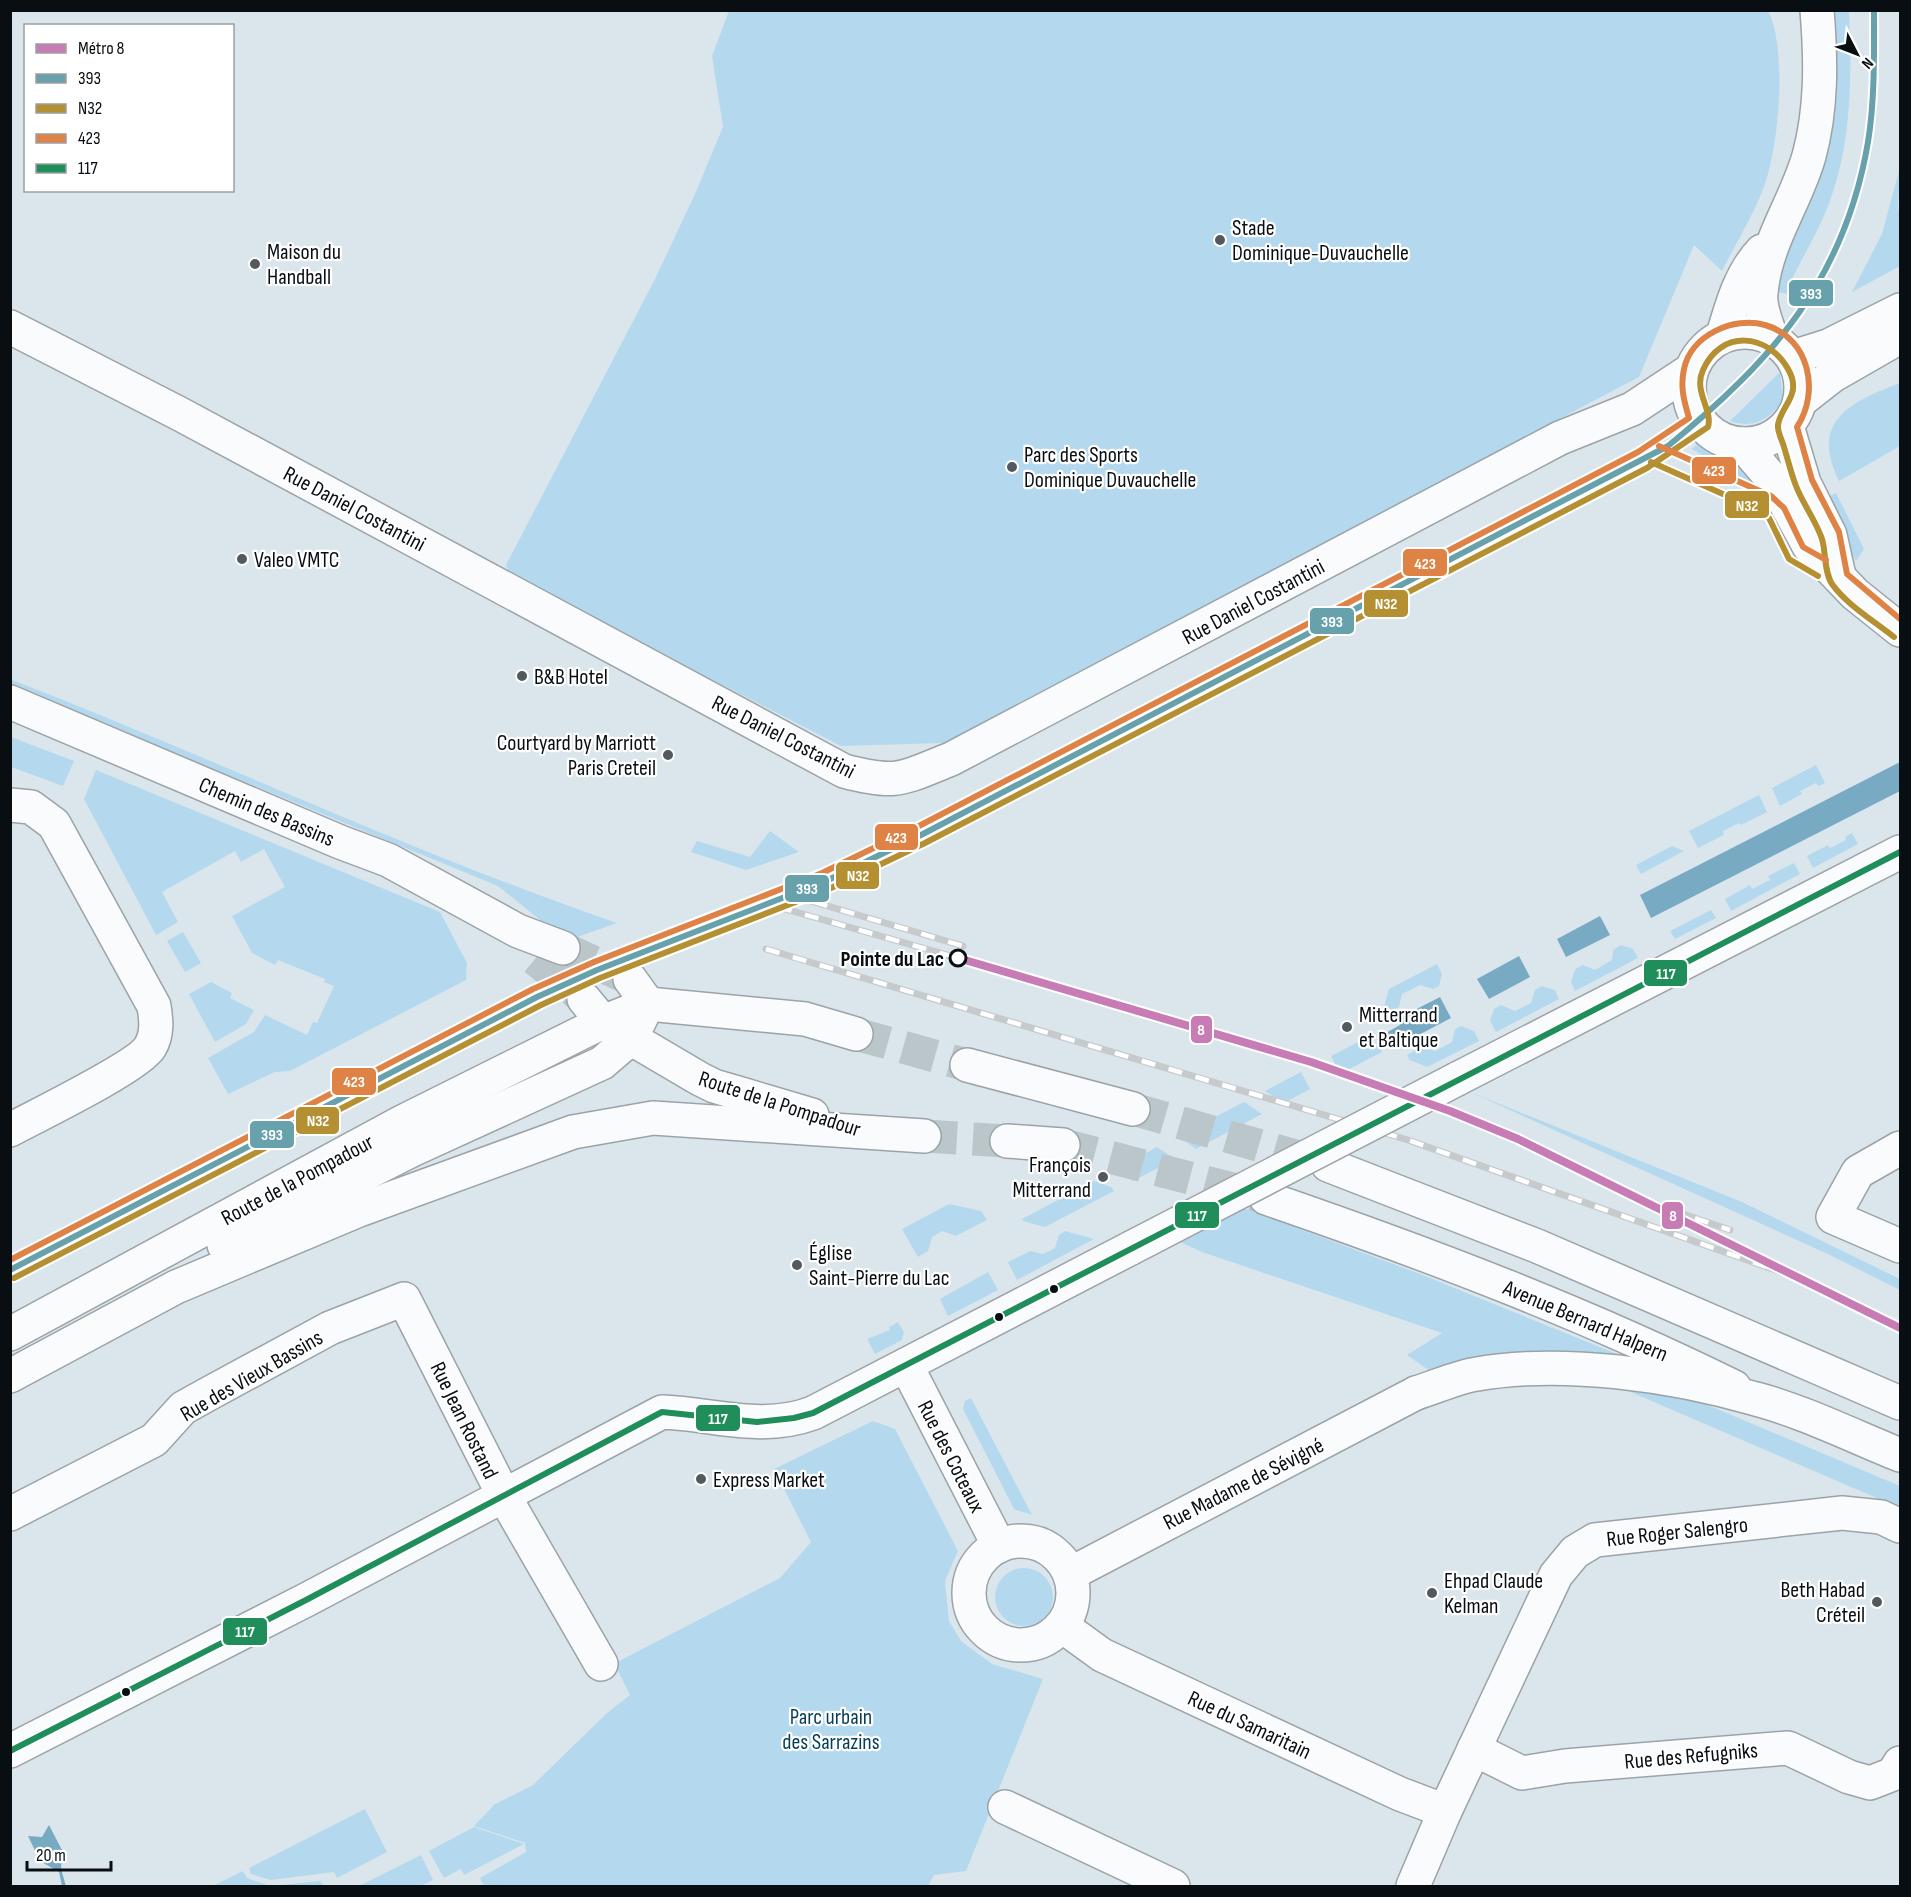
<svg xmlns="http://www.w3.org/2000/svg" width="1911" height="1897" font-family="'Sofia Sans Condensed',sans-serif">
	<style>
		.green { fill: #b4d9ee }
		.water { fill: #79aac4 }
		.lines { fill: none; stroke-linecap: round; stroke-linejoin: round }
		.major-tunnel { stroke: #bbc6cb; stroke-width: 33; stroke-dasharray: 33 16; stroke-linecap: butt }
		.minor-casing { stroke: #9ba3a8; stroke-width: 36 }
		.major-casing { stroke: #9ba3a8; stroke-width: 36 }
		.highway-casing { stroke: #9ba3a8; stroke-width: 36 }
		.minor { stroke: #fafbfc; stroke-width: 33 }
		.major { stroke: #fafbfc; stroke-width: 33 }
		.highway { stroke: #fafbfc; stroke-width: 33 }
		.rail-casing { stroke: #c7cacc; stroke-width: 7 }
		.rail { stroke: #fff; stroke-width: 4.5; stroke-dasharray: 14; stroke-linecap: butt }
		.minor-bridge-casing { stroke: #9ba3a8; stroke-width: 36; stroke-linecap: butt }
		.minor-bridge { stroke: #fafbfc; stroke-width: 33 }
		.bus-1-casing { stroke: #fff; stroke-width: 10 }
		.bus-2-casing { stroke: #fff; stroke-width: 10 }
		.bus-3-casing { stroke: #fff; stroke-width: 10 }
		.bus-4-casing { stroke: #fff; stroke-width: 10 }
		.bus-1 { stroke: #67a1ab; stroke-width: 6 }
		.bus-2 { stroke: #b59032; stroke-width: 6 }
		.bus-3 { stroke: #df8245; stroke-width: 6 }
		.bus-4 { stroke: #1f8e5a; stroke-width: 6 }
		.metro-1-casing { stroke: #fff; stroke-width: 12 }
		.metro-1 { stroke: #c87cb5; stroke-width: 8 }
		.poi-dot { fill: #525a5e; stroke: #fff; stroke-width: 2 }
		.stop-dot { fill: #fff; stroke: #080e12; stroke-width: 3 }
		.bus-dot { fill: #080e12; stroke: #fff; stroke-width: 2 }
		.labels { text-anchor: middle; stroke-width: 4.5; stroke-linejoin: round; paint-order: stroke }
		.poi-label { font-size: 22px; fill: #080e12; stroke: #fff; text-anchor: start }
		.street-label { font-size: 22px; fill: #080e12; stroke: #fff }
		.stop-label { font-size: 22px; font-weight: bold; fill: #080e12; stroke: #fff; text-anchor: end }
		.park-label { font-size: 22px; fill: #053e57; stroke: #fff }
		.line-badge { stroke: #fff; stroke-width: 2 }
		.badge-label { font-size: 16px; text-anchor: middle; font-weight: bold; fill: #fff }
	</style>
	<rect width="100%" height="100%" fill="#dbe6ec"/>
	<!-- green -->
	<g class="green">
		<path d="M1768,10C1788,51 1779,151 1762,192C1751,219 1735,245 1722,271L1694,245L1639,377L943,743L841,746L511,576L506,565L654,281L695,194L723,127L712,56L729,11Z"/>
		<path d="M1828,11H1849C1852,75 1852,145 1828,206C1818,232 1803,256 1791,281L1799,287L1792,295L1770,290Z"/>
		<polygon points="1900,167 1898,209 1900,210 1900,266 1852,292 1882,234"/>
		<path d="M1780,372L1783,400C1769,420 1754,429 1730,421Z"/>
		<path d="M1900,383V446L1839,481C1809,421 1850,402 1900,383Z"/>
		<polygon points="1698,443 1748,469 1765,493 1692,449"/>
		<polygon points="1836,493 1864,549 1856,561 1822,499"/>
		<path d="M10,679C213,758 411,852 617,923L566,941L498,886L11,686Z"/>
		<polygon points="11,737 74,761 63,786 11,767"/>
		<polygon points="1816,765 1825,783 1818,786 1816,783 1800,791 1802,794 1780,806 1772,788"/>
		<polygon points="96,770 440,912 467,963 466,980 290,1071 275,1072 228,1094 208,1058 254,1032 265,1015 307,1035 313,1022 317,1023 334,986 324,982 325,979 278,960 275,965 252,953 232,916 285,887 264,849 241,862 235,851 162,892 178,922 156,935 84,799"/>
		<polygon points="1759,795 1767,812 1741,825 1739,823 1723,831 1724,835 1698,848 1689,831"/>
		<polygon points="770,831 799,852 746,870 691,852 697,841 750,857"/>
		<polygon points="1852,833 1858,844 1813,868 1807,856 1828,845 1830,848 1846,840 1845,837"/>
		<polygon points="1672,846 1684,851 1641,874 1636,865"/>
		<polygon points="1794,863 1800,874 1731,911 1725,899 1750,885 1752,889 1770,880 1768,876"/>
		<polygon points="1711,910 1716,918 1675,939 1670,931"/>
		<polygon points="183,932 201,963 185,972 167,941"/>
		<polygon points="1621,945 1633,949 1638,958 1575,991 1571,982 1575,969 1583,965 1595,970 1612,960 1613,950"/>
		<polygon points="1437,964 1442,974 1439,986 1433,989 1420,985 1402,994 1399,1007 1385,1014 1383,1010 1389,989"/>
		<polygon points="211,982 232,993 230,998 254,1010 246,1024 215,1042 189,994"/>
		<polygon points="1542,986 1555,990 1559,999 1496,1032 1490,1021 1494,1009 1501,1005 1515,1011 1531,1003 1535,990"/>
		<polygon points="1461,1026 1474,1031 1479,1041 1427,1067 1410,1060 1407,1055 1421,1047 1435,1051 1452,1042 1455,1029"/>
		<polygon points="1362,1040 1379,1047 1382,1052 1340,1074 1331,1056"/>
		<polygon points="1301,1072 1310,1089 1284,1103 1265,1091"/>
		<polygon points="1470,1092 1742,1202 1900,1279 1900,1290 1830,1255"/>
		<polygon points="1244,1102 1262,1114 1196,1149 1178,1136"/>
		<polygon points="1157,1147 1175,1159 1133,1181 1115,1170"/>
		<polygon points="1094,1181 1111,1187 1114,1191 1045,1227 1023,1221 1022,1219"/>
		<polygon points="949,1204 981,1211 987,1220 956,1236 942,1231 932,1237 928,1251 918,1257 902,1229"/>
		<polygon points="1243,1208 1420,1274 1617,1354 1618,1363 1440,1378 1407,1355 1442,1333 1202,1252 1180,1242"/>
		<polygon points="1065,1231 1094,1239 1017,1280 1008,1262 1030,1251 1043,1254 1055,1248 1059,1235"/>
		<polygon points="988,1272 998,1290 948,1316 940,1299"/>
		<polygon points="898,1322 904,1332 902,1340 875,1354 867,1339 890,1330 889,1327"/>
		<polygon points="1612,1384 1684,1395 1900,1486 1900,1508"/>
		<polygon points="971,1398 1032,1515 1014,1509 963,1409 965,1401"/>
		<polygon points="873,1421 895,1429 958,1551 945,1581 949,1621 961,1641 992,1664 1043,1679 966,1871 934,1875 928,1886 484,1886 480,1878 526,1852 525,1843 474,1826 495,1804 533,1785 606,1714 630,1695 615,1665 617,1662 780,1578 811,1542 774,1469"/>
		<circle cx="1024" cy="1597" r="29"/>
		<polygon points="365,1809 387,1852 337,1878 334,1872 271,1880 251,1874 249,1868"/>
		<polygon points="474,1827 524,1844 464,1875 461,1869 444,1878 429,1851"/>
		<polygon points="421,1855 433,1880 420,1886 359,1886"/>
		<polygon points="243,1871 247,1878 270,1886 320,1881 323,1885 320,1886 213,1886"/>
	</g>
	<!-- water -->
	<g class="water">
		<polygon points="1900,762 1900,791 1651,918 1640,895"/>
		<polygon points="1600,916 1610,935 1566,957 1557,939"/>
		<polygon points="1519,956 1530,977 1489,999 1477,979"/>
		<polygon points="1440,997 1451,1018 1409,1040 1406,1035 1389,1044 1384,1034 1400,1025 1397,1019"/>
		<polygon points="49,1825 62,1850 61,1869 66,1886 62,1886 59,1872 40,1861 28,1836 42,1837"/>
	</g>
	<g class="lines">
		<!-- major-tunnel -->
		<g class="major-tunnel">
			<polyline points="563,948 630,979"/>
			<polyline points="535,959 584,999"/>
			<polyline points="856,1034 967,1065"/>
			<polyline points="1133,1109 1323,1164"/>
			<polyline points="924,1136 1007,1141"/>
			<polyline points="1063,1145 1259,1196"/>
		</g>
		<!-- minor casing -->
		<g class="minor-casing">
			<g id="minor">
				<path d="M10,327L180,414L844,771C897,785 901,779 951,759L1560,438L1632,409L1691,370"/>
				<circle cx="1745" cy="388" r="56"/>
				<path d="M1723,335C1732,305 1740,274 1762,251"/>
				<path d="M1771,337C1767,324 1759,307 1761,293C1765,243 1796,202 1809,156C1822,108 1821,59 1817,10"/>
				<polyline points="1793,357 1828,346 1900,310"/>
				<polyline points="1800,401 1832,376 1900,337"/>
				<polyline points="1787,426 1804,483 1830,535 1839,576"/>
				<polyline points="1742,444 1773,480 1809,546 1855,594 1900,630"/>
				<path d="M10,805L31,807L54,824L154,1006C156,1019 158,1034 150,1047C139,1066 36,1116 10,1130"/>
				<polyline points="1457,1079 1900,852"/>
				<polyline points="1900,1148 1858,1172 1833,1217 1900,1246"/>
				<polyline points="906,1365 999,1546"/>
				<polyline points="10,1514 154,1440 183,1408 210,1393 330,1328 404,1299 504,1496 601,1664"/>
				<circle cx="1021" cy="1593" r="52"/>
				<polyline points="1070,1574 1416,1393"/>
				<polyline points="1062,1626 1102,1655 1400,1794 1445,1811"/>
				<polyline points="1474,1749 1522,1773 1565,1766 1788,1748 1849,1777 1870,1783 1893,1774 1900,1763"/>
				<path d="M10,1751L306,1600L662,1412C714,1414 762,1432 813,1413L1131,1248"/>
				<polyline points="1005,1807 1173,1886"/>
				<polyline points="1413,1886 1445,1811 1556,1575 1575,1552 1595,1540 1842,1513 1881,1517 1900,1526"/>
			</g>
		</g>
		<!-- major casing -->
		<g class="major-casing">
			<g id="major">
				<polyline points="10,702 340,842 388,860 518,931 563,948"/>
				<polyline points="630,979 648,1004"/>
				<polyline points="584,999 603,1022 700,1079 714,1086 812,1115"/>
				<polyline points="967,1065 1133,1109"/>
				<polyline points="1007,1141 1063,1145"/>
				<polyline points="1328,1165 1537,1246 1900,1403"/>
				<path d="M1266,1198C1426,1253 1582,1312 1734,1387"/>
				<polyline points="224,1245 412,1150 602,1063 631,1038 648,1004"/>
				<polyline points="10,1334 402,1122 603,1022 648,1004 805,1019 856,1034"/>
				<polyline points="10,1376 176,1287 359,1210 573,1132 653,1118 924,1136"/>
			</g>
		</g>
		<!-- highway casing -->
		<g class="highway-casing">
			<path id="highway" d="M1416,1393C1436,1387 1457,1377 1477,1374C1563,1359 1673,1375 1756,1399C1802,1411 1855,1437 1900,1455"/>
		</g>
		<!-- minor -->
		<use href="#minor" class="minor"/>
		<!-- major -->
		<use href="#major" class="major"/>
		<!-- highway -->
		<use href="#highway" class="highway"/>
		<!-- rail casing -->
		<g class="rail-casing">
			<g id="rail">
				<polyline points="787,894 963,946"/>
				<polyline points="778,907 958,958"/>
				<polyline points="766,949 1408,1140 1798,1278"/>
				<polyline points="1642,1200 1730,1230"/>
			</g>
		</g>
		<!-- rail -->
		<use href="#rail" class="rail"/>
		<!-- minor-bridge casing -->
		<g class="minor-bridge-casing">
			<polyline id="minor-bridge" points="1131,1248 1457,1079"/>
		</g>
		<!-- minor-bridge -->
		<use href="#minor-bridge" class="minor-bridge"/>
		<!-- bus-1 casing -->
		<g class="bus-1-casing">
			<path id="bus-1" d="M10,1270L537,997L597,970L826,881L921,835L1668,446C1772,361 1845,279 1868,142C1875,99 1874,54 1874,10"/>
		</g>
		<!-- bus-2 casing -->
		<g class="bus-2-casing">
			<g id="bus-2">
				<polyline points="1651,462 1761,511 1769,518 1789,559 1818,576"/>
				<path d="M14,1278L541,1005L600,978L829,889L925,843L1647,468L1708,427C1713,410 1693,391 1703,370C1721,329 1768,333 1788,369C1803,395 1781,405 1778,425C1777,431 1782,440 1784,447C1788,460 1791,473 1796,486C1803,504 1816,521 1822,539C1826,552 1824,572 1832,584C1847,605 1874,621 1894,637"/>
			</g>
		</g>
		<!-- bus-3 casing -->
		<g class="bus-3-casing">
			<g id="bus-3">
				<polyline points="1659,446 1771,496 1784,508 1803,547 1826,560"/>
				<path d="M10,1260L533,989L594,962L822,873L917,827L1638,452L1689,418C1684,401 1680,387 1684,369C1691,335 1734,316 1765,325C1810,338 1820,392 1797,427L1812,480L1839,532L1847,574L1900,619"/>
			</g>
		</g>
		<!-- bus-4 casing -->
		<g class="bus-4-casing">
			<polyline id="bus-4" points="10,1751 306,1600 662,1412 757,1422 794,1418 813,1413 1900,852"/>
		</g>
		<!-- bus-1 -->
		<use href="#bus-1" class="bus-1"/>
		<!-- bus-2 -->
		<use href="#bus-2" class="bus-2"/>
		<!-- bus-3 -->
		<use href="#bus-3" class="bus-3"/>
		<!-- bus-4 -->
		<use href="#bus-4" class="bus-4"/>
		<!-- metro-1 casing -->
		<g class="metro-1-casing">
			<polyline id="metro-1" points="958,958 1311,1062 1450,1111 1518,1139 1900,1328"/>
		</g>
		<!-- metro-1 -->
		<use href="#metro-1" class="metro-1"/>
	</g>
	<!-- markers -->
	<g class="poi-dot">
		<circle cx="1220" cy="240" r="6"/>
		<circle cx="255" cy="264" r="6"/>
		<circle cx="1012" cy="467" r="6"/>
		<circle cx="242" cy="559" r="6"/>
		<circle cx="522" cy="676" r="6"/>
		<circle cx="668" cy="755" r="6"/>
		<circle cx="1347" cy="1027" r="6"/>
		<circle cx="1103" cy="1177" r="6"/>
		<circle cx="797" cy="1265" r="6"/>
		<circle cx="701" cy="1479" r="6"/>
		<circle cx="1432" cy="1593" r="6"/>
		<circle cx="1877" cy="1602" r="6"/>
	</g>
	<circle class="stop-dot" cx="958" cy="958" r="8"/>
	<g class="bus-dot">
		<circle cx="1054" cy="1289" r="5"/>
		<circle cx="999" cy="1317" r="5"/>
		<circle cx="126" cy="1692" r="5"/>
	</g>
	<g class="labels">
		<!-- poi labels -->
		<g class="poi-label">
			<text x="1232" y="235">Stade<tspan x="1232" dy="25">Dominique-Duvauchelle</tspan></text>
			<text x="267" y="259">Maison du<tspan x="267" dy="25">Handball</tspan></text>
			<text x="1024" y="462">Parc des Sports<tspan x="1024" dy="25">Dominique Duvauchelle</tspan></text>
			<text x="254" y="567">Valeo VMTC</text>
			<text x="534" y="684">B&amp;B Hotel</text>
			<text x="656" y="750" text-anchor="end">Courtyard by Marriott<tspan x="656" dy="25">Paris Creteil</tspan></text>
			<text x="1359" y="1022">Mitterrand<tspan x="1359" dy="25">et Baltique</tspan></text>
			<text x="1091" y="1172" text-anchor="end">François<tspan x="1091" dy="25">Mitterrand</tspan></text>
			<text x="809" y="1260">Église<tspan x="809" dy="25">Saint-Pierre du Lac</tspan></text>
			<text x="713" y="1487">Express Market</text>
			<text x="1444" y="1588">Ehpad Claude<tspan x="1444" dy="25">Kelman</tspan></text>
			<text x="1865" y="1597" text-anchor="end">Beth Habad<tspan x="1865" dy="25">Créteil</tspan></text>
		</g>
		<!-- street labels -->
		<g class="street-label">
			<text transform="translate(355 508) rotate(28)" y="8">Rue Daniel Costantini</text>
			<text transform="translate(1253 601) rotate(-28)" y="8">Rue Daniel Costantini</text>
			<text transform="translate(784 736) rotate(27)" y="8">Rue Daniel Costantini</text>
			<text transform="translate(267 811) rotate(23)" y="8">Chemin des Bassins</text>
			<text transform="translate(780 1103) rotate(18)" y="8">Route de la Pompadour</text>
			<text transform="translate(297 1179) rotate(-28)" y="8">Route de la Pompadour</text>
			<text transform="translate(1586 1320) rotate(23)" y="8">Avenue Bernard Halpern</text>
			<text transform="translate(251 1375) rotate(-30)" y="8">Rue des Vieux Bassins</text>
			<text transform="translate(465 1420) rotate(64)" y="8">Rue Jean Rostand</text>
			<text transform="translate(952 1456) rotate(63)" y="8">Rue des Coteaux</text>
			<text transform="translate(1243 1483) rotate(-27)" y="8">Rue Madame de Sévigné</text>
			<text transform="translate(1677 1531) rotate(-6)" y="8">Rue Roger Salengro</text>
			<text transform="translate(1250 1724) rotate(25)" y="8">Rue du Samaritain</text>
			<text transform="translate(1691 1755) rotate(-5)" y="8">Rue des Refugniks</text>
		</g>
		<!-- stop labels -->
		<g class="stop-label">
			<text x="944" y="966">Pointe du Lac</text>
		</g>
		<!-- park labels -->
		<g class="park-label">
			<text x="831" y="1724">Parc urbain<tspan x="831" dy="25">des Sarrazins</tspan></text>
		</g>
	</g>
	<g class="line-badge">
		<rect x="1788" y="279" width="46" height="28" rx="6" fill="#67a1ab"/>
		<rect x="1691" y="456" width="46" height="29" rx="6" fill="#df8245"/>
		<rect x="1724" y="490" width="46" height="29" rx="6" fill="#b59032"/>
		<rect x="1402" y="548" width="46" height="29" rx="6" fill="#df8245"/>
		<rect x="1363" y="589" width="46" height="29" rx="6" fill="#b59032"/>
		<rect x="1309" y="607" width="46" height="28" rx="6" fill="#67a1ab"/>
		<rect x="874" y="823" width="45" height="28" rx="6" fill="#df8245"/>
		<rect x="835" y="861" width="45" height="29" rx="6" fill="#b59032"/>
		<rect x="784" y="874" width="46" height="29" rx="6" fill="#67a1ab"/>
		<rect x="1643" y="959" width="45" height="28" rx="6" fill="#1f8e5a"/>
		<rect x="1190" y="1015" width="23" height="29" rx="6" fill="#c87cb5"/>
		<rect x="331" y="1067" width="46" height="29" rx="6" fill="#df8245"/>
		<rect x="295" y="1106" width="45" height="29" rx="6" fill="#b59032"/>
		<rect x="249" y="1120" width="46" height="29" rx="6" fill="#67a1ab"/>
		<rect x="1174" y="1201" width="46" height="28" rx="6" fill="#1f8e5a"/>
		<rect x="1661" y="1201" width="23" height="29" rx="6" fill="#c87cb5"/>
		<rect x="695" y="1404" width="46" height="28" rx="6" fill="#1f8e5a"/>
		<rect x="222" y="1617" width="46" height="29" rx="6" fill="#1f8e5a"/>
	</g>
	<g class="badge-label">
		<text x="1811" y="299">393</text>
		<text x="1714" y="476">423</text>
		<text x="1747" y="511">N32</text>
		<text x="1425" y="569">423</text>
		<text x="1386" y="609">N32</text>
		<text x="1332" y="627">393</text>
		<text x="896" y="843">423</text>
		<text x="858" y="881">N32</text>
		<text x="807" y="894">393</text>
		<text x="1666" y="979">117</text>
		<text x="1201" y="1035">8</text>
		<text x="354" y="1087">423</text>
		<text x="318" y="1126">N32</text>
		<text x="272" y="1140">393</text>
		<text x="1197" y="1221">117</text>
		<text x="1673" y="1221">8</text>
		<text x="718" y="1424">117</text>
		<text x="245" y="1637">117</text>
	</g>
	<!-- border -->
	<rect width="1911" height="1897" fill="none" stroke="#080e12" stroke-width="24"/>
	<!-- legend -->
	<rect x="24" y="24" width="210" height="168" fill="#ffffff" stroke="#9c9fa0" stroke-width="1.5"/>
	<rect x="36" y="44" width="30" height="9" fill="#c87cb5" stroke="#9c9fa0" stroke-width="1.5"/>
	<text x="78" y="54" font-size="18" fill="#080e12">Métro 8</text>
	<rect x="36" y="74" width="30" height="9" fill="#67a1ab" stroke="#9c9fa0" stroke-width="1.5"/>
	<text x="78" y="84" font-size="18" fill="#080e12">393</text>
	<rect x="36" y="104" width="30" height="9" fill="#b59032" stroke="#9c9fa0" stroke-width="1.5"/>
	<text x="78" y="114" font-size="18" fill="#080e12">N32</text>
	<rect x="36" y="134" width="30" height="9" fill="#df8245" stroke="#9c9fa0" stroke-width="1.5"/>
	<text x="78" y="144" font-size="18" fill="#080e12">423</text>
	<rect x="36" y="164" width="30" height="9" fill="#1f8e5a" stroke="#9c9fa0" stroke-width="1.5"/>
	<text x="78" y="174" font-size="18" fill="#080e12">117</text>
	<!-- north arrow -->
	<g transform="translate(1857 54) rotate(132)" stroke="#ffffff" stroke-width="4.5" paint-order="stroke">
	<path d="M0-4.5L10 22L0 15L-10 22Z" fill="#080e12"/>
	<text y="-9" font-size="16" font-weight="bold" text-anchor="middle" fill="#080e12">N</text>
	</g>
	<!-- scale -->
	<path d="M27 1861v9h84v-9" fill="none" stroke="#080e12" stroke-width="3"/>
	<text x="36" y="1861" font-size="18" fill="#080e12" stroke="#ffffff" stroke-width="4.5" paint-order="stroke">20 m</text>
</svg>
